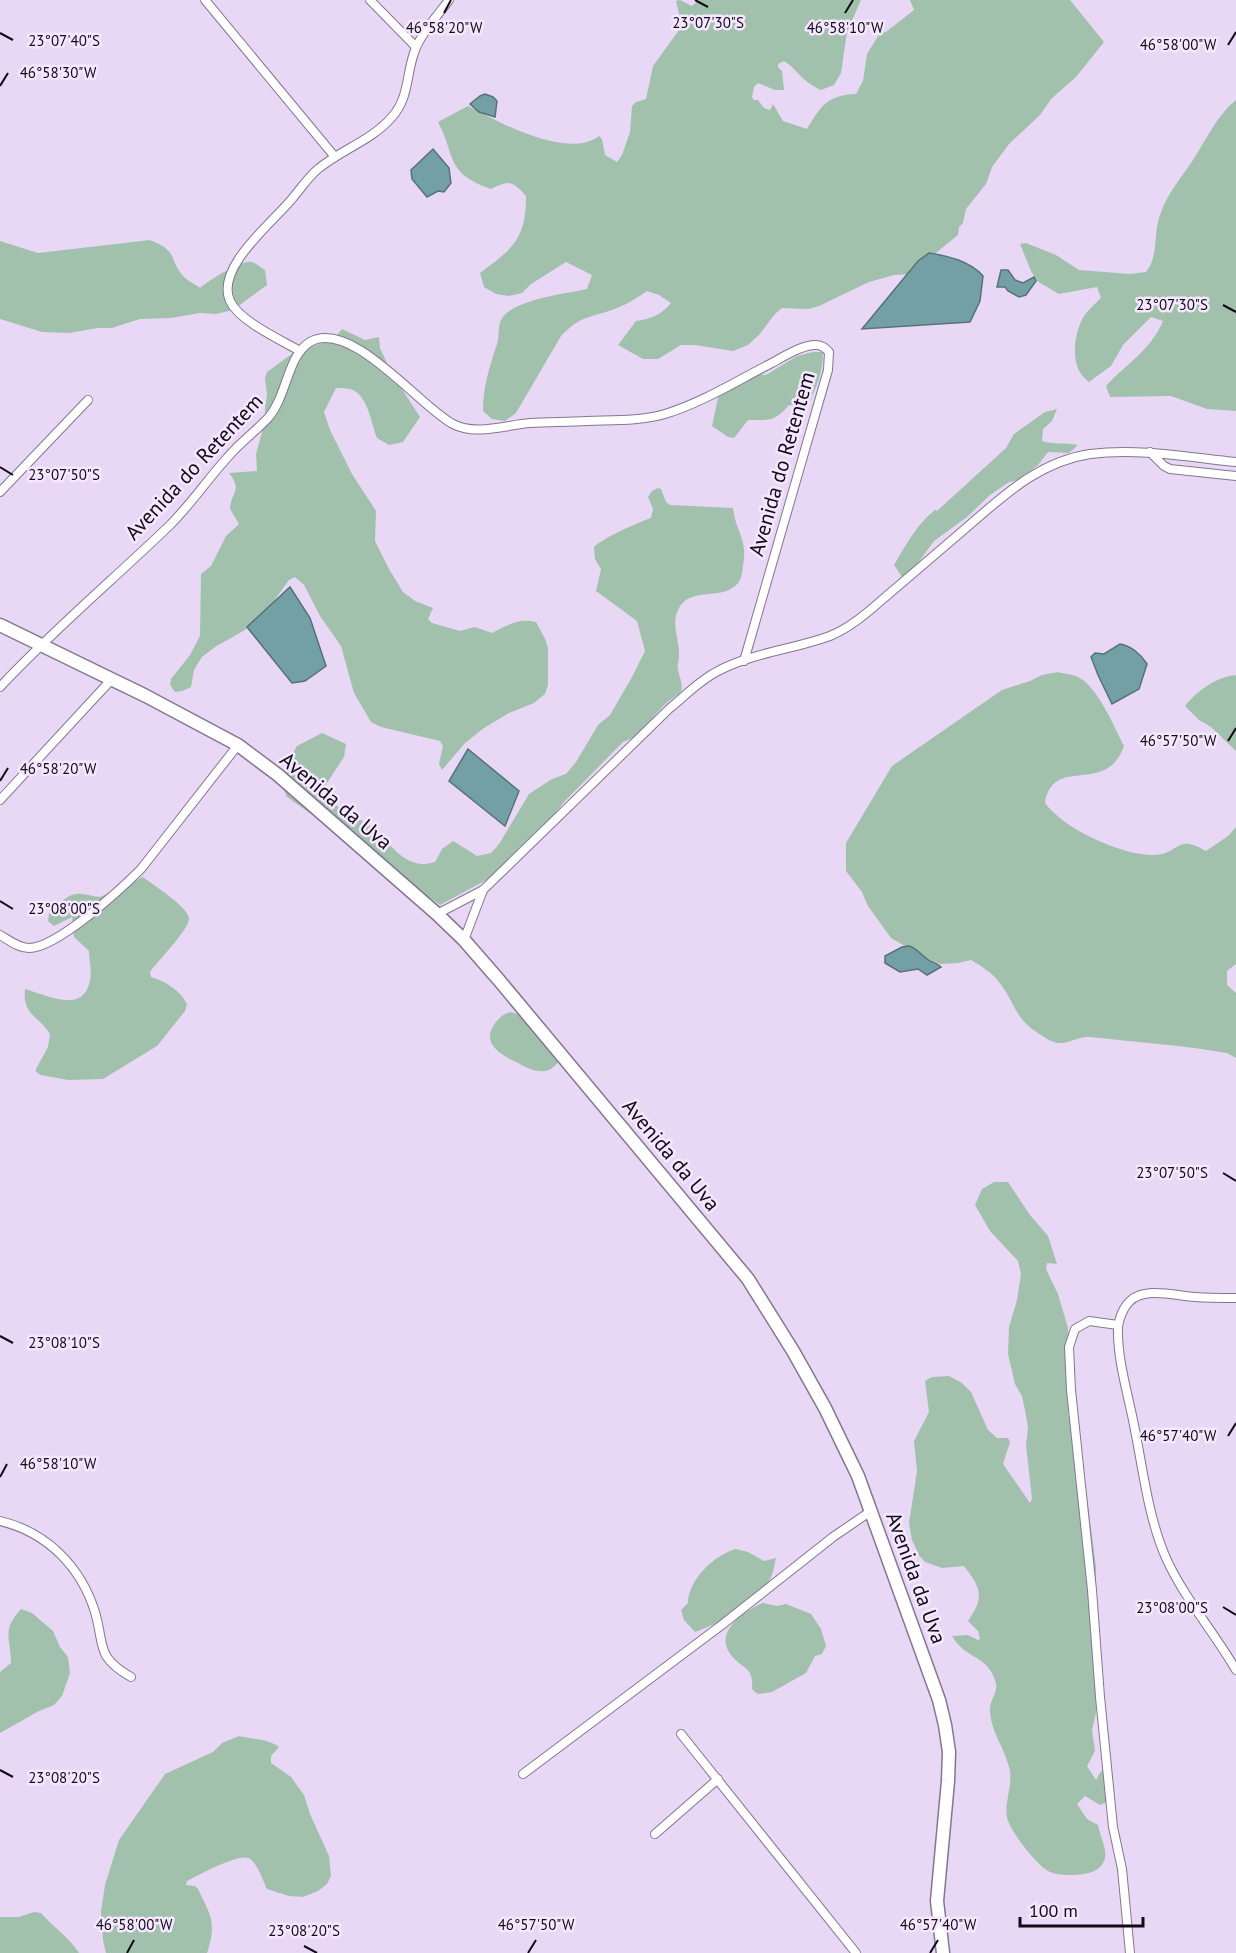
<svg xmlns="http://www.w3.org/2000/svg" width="1236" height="1953" font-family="'PT Sans',sans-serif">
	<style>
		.green { fill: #a1c1ad }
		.water { fill: #73a0a4; stroke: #567379; stroke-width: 1.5 }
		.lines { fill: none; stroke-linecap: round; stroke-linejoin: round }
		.minor-casing { stroke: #847690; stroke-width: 10 }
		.primary-casing { stroke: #847690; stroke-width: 15 }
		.minor { stroke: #fff; stroke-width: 8 }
		.primary { stroke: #fff; stroke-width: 12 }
		.ticks { fill: none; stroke: #110b15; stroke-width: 2 }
		.labels { text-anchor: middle; stroke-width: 5; stroke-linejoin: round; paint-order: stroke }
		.street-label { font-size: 21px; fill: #110b15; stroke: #f4e7ff }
		.ticks-label { font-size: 15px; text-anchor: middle; fill: #110b15; stroke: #f4e7ff; stroke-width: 5; stroke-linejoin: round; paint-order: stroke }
	</style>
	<rect width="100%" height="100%" fill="#e8d8f6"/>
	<!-- green -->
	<g class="green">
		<path d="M680,0L692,6L699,0H861L847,32L841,73L834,85L821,90C801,81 799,71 784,61L778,64V67L782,71L784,90H775L758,83L754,87L752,97L754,100H758L764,108L770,110L773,104L783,121L807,129C821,106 827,95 856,94L863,81L867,54L880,33L886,32L914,10L910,0H1070L1104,42L1076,77L1051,99L1040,115L1009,144L992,167L986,184L966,209L963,223L959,227L958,235L910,274L894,275L869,282L819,306L808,309L782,308L775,314L759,335L748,345L733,351L695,345H681L658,359H643L618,345L636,321C651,319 661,315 671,303L659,295L647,291C638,297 628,304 617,308C592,318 582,314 561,336L516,413L505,421L492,419L483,411C483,388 489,368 496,347C500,338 497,329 501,320C512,299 566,294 587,289L592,275L566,262L531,284L522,293L509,296L496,294L484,287L480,273C512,249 526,240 526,196C513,181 509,180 491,189C445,173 456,156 438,122L468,106C498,122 568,160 599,136L602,139L605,155L617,162L622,155L630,132L632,106L636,102L646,99L653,66L679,30L680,18L676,1Z"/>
		<path d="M1236,100V411L1207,409L1171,396L1110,397L1106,386C1126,364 1151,350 1163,321L1151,317L1123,345L1111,366L1089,382C1069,369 1073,334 1084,316C1089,309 1095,304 1101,298L1097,287L1059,294L1037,281L1031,271L1020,244L1026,243L1056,255L1079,270L1130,274L1146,272C1159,256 1153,234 1160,215C1167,194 1181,178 1193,160C1206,140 1217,115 1236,100Z"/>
		<path d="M150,240C180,252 167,258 184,277C189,282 195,284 200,288C210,280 241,260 252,262C256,263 262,268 265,270L267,285L233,310L216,314L200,313L171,318L140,319L112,328H98L69,333L42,332L0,319V241L38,253Z"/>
		<path d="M342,329L365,340L379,337L380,348L391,372L420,417L403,442L389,445L377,438C371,423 368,394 350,389C346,388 340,388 336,388L324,412L330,430L352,474L376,511L375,541L389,569L403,592L415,601L433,608L428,619L432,623L460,631L475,627L492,633C508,625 518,618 536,622L545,639L548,648V685L545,694L534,703L509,713L484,728L465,743L442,770L439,764L443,746L440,741L381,727L371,722L354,693L341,646L320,616L304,585L295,577L289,580L271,605L245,630L215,647L202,657L194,670L191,687L182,691L175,692L170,685L171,679L190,655L200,636L201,574L211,566L226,536L239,524L230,509C231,491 243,491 229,473L257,471L256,454L265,421V408L267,395L265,378L267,372L293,353L334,339Z"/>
		<path d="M813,352H823C823,376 814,393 803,413L800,414L792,405H789C774,422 770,420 748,420L734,438L728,437L712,426L719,393L753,374L766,375L797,356Z"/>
		<path d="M1057,409L1052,421L1043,429L1042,441C1055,445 1065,442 1078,445L1069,453L1048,452L1038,465L1018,480L1009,482L990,495L967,517L934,541L912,571L902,577L894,565C906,545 916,525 935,510L937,511L1006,448L1014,434L1045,412Z"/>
		<path d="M658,488L661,489L666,502L670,505L733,508C736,533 748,538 743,566C742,573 742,578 738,583C723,602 689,585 678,610C671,624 680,642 679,656C679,661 677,665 678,670C680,679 683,683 681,692L665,704L635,737L623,742L563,803L547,824L503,871L440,905L287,797L281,784L283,771L297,746L322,733L346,744L344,757L321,792C335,808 353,814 370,826C384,836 393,852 408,860C418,865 424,865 435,862L442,849L453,841L477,856L491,853L499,844L529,794L552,779L566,774L576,762L598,725L610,715L632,677L645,651L637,621L596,591L601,569L595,559L594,547C601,539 639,522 651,518L653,509L648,497L652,491Z"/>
		<path d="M1058,672C1064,674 1071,674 1076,676C1097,684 1114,727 1124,746C1106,797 1053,754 1045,803C1064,829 1122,856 1155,855C1180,854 1175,833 1206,851L1228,836L1236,827V964L1227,971V985L1236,993V1058L1227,1053C1181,1045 1135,1042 1090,1037C1079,1036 1068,1044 1058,1043C1051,1042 1044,1037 1038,1033C1015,1018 1016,1006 1002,986C994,974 983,967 971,960L958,963L941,964L929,960L891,938L868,906L862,892L846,871V843L892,766L1002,690L1030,681L1042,675Z"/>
		<path d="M1236,675V751L1211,727L1199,720L1185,706C1197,691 1216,677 1236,675Z"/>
		<path d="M143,877C153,885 187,906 189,918C190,929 157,962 150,972L151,977C165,981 181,991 187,1004L185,1011L157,1046L103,1079L68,1080L41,1075L36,1072V1069L48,1047L50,1034C39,1016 22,1015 25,989C47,995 84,1015 90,980C92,971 89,960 89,951L74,937L72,917L54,926L48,921L49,914C57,906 68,892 81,894C88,894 93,897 100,897Z"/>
		<path d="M511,1012L527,1017L559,1061C556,1065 553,1068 549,1070C538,1074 527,1068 518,1063C501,1055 479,1043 496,1022C501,1016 504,1014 511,1012Z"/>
		<path d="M994,1182H1008L1030,1215L1048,1236L1057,1264L1047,1263L1046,1269L1058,1294L1068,1328V1414L1084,1474L1096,1567V1713L1092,1730L1095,1751L1087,1766L1096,1780L1101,1771L1107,1775V1799L1105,1803L1100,1805L1085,1796L1077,1804L1087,1819L1098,1825C1101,1842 1114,1858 1096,1870C1087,1876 1058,1877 1048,1871C1036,1864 1009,1830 1007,1817C1004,1802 1014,1783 1009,1767C1004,1747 991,1732 990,1711C989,1699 1000,1692 995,1680C989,1662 978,1660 964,1650C959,1646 955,1641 952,1636L968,1635L978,1640L980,1639L978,1631L968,1621C985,1597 981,1588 964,1566L942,1568L925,1562L919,1555L912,1540L909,1523L917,1471L914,1441L929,1412L925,1381L932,1377L949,1376L962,1383L971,1392L988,1430L997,1438H1008L1010,1442L1003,1464L1030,1503L1032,1499L1026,1445L1028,1428L1025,1410L1022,1396L1015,1384L1008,1354L1009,1327L1017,1300L1021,1274L1018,1261L990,1231L975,1205L982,1189Z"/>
		<path d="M736,1549L748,1552L764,1561L776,1558C774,1566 773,1575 769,1581C754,1607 721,1622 695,1632L684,1620L681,1610L688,1603C688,1580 714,1555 736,1549Z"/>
		<path d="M763,1603L777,1606L786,1604L811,1614L821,1629L826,1646L822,1654L815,1656L806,1673L772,1692L759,1694L756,1693L752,1689C754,1666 743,1670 731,1655C713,1632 744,1611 763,1603Z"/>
		<path d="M21,1609L32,1613L53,1631L60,1647L68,1657L70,1673L62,1696L54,1705L39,1711L0,1733V1672L11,1663C11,1637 1,1631 21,1609Z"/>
		<path d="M239,1736C254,1740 267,1738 279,1747L271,1756V1763L291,1777L304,1795L310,1814L329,1856L331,1876L327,1884L318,1891L303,1897L289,1896L267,1889C263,1881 257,1861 248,1858C237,1854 197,1876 187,1881L186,1885L195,1886L198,1889C211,1916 217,1923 207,1953H106L103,1940L101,1911L105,1885L119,1840L165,1774L213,1752L222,1743Z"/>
		<path d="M34,1912L41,1913C53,1927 69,1937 79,1953H0V1917H19Z"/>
	</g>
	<!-- water -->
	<g class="water">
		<polygon points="485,94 493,97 497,101 495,117 479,112 470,104 480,96"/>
		<polygon points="433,149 449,168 451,183 444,192 438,191 427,197 412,179 411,170"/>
		<path d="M929,253C948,256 970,261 983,276L980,301L970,322L862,329L918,261Z"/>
		<polygon points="1001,270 1008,270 1015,280 1023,283 1034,277 1036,281 1026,295 1019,297 1008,291 1005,287 997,287"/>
		<polygon points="290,587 310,618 326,666 305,681 292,683 247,627"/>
		<path d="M1120,644C1131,646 1141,654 1147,664L1139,689L1112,704L1098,675L1091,657L1095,653L1104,654Z"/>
		<polygon points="468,749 519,791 505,826 449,781"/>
		<path d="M909,946C918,949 920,954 927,959C932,963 936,962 941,967L927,975L918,969L900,972L885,963V956L902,947Z"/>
	</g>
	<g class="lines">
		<!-- minor casing -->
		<g class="minor-casing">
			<g id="minor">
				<polyline points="205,0 335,157"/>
				<polyline points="370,0 416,47"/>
				<path d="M300,351C281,340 239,321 230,301C215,268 272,223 291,200C300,190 307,178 318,169C342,149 371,141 392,117C409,98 406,76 414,53C419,36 438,15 449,0"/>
				<polyline points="1150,452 1164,466 1170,469 1236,476"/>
				<polyline points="0,492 88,400"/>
				<path d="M0,687C53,630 113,580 170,525C191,504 207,480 227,458C239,443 255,432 268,418C287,397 287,356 310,342C351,318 420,407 453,424C475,436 506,425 530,423C549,422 568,422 587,421C612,420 641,421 665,414C701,403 735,382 768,365C782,358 800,345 816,345C822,345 825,348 829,352L828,370L744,661"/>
				<polyline points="0,800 112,679"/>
				<path d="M437,914L483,890L670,708C686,695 700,680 718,671C752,653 794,649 830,636C845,630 857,621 869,611C899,585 929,560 959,534C999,500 1036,462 1090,454C1139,448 1187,457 1236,462"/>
				<path d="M0,935C9,940 18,948 29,948C57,948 121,889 141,869L238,745"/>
				<polyline points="464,940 483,890"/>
				<path d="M1236,1298C1222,1298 1209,1298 1195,1297C1176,1296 1144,1286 1129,1302C1123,1308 1119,1319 1118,1327C1117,1359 1128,1394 1134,1425C1143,1469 1148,1517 1166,1558C1184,1598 1214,1632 1236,1670"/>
				<polyline points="1118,1325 1089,1321 1075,1329 1069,1347 1071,1390 1092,1590 1100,1697 1113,1827 1122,1869 1130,1953"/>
				<path d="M0,1521C47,1532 81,1567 95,1612C105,1646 95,1656 131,1677"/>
				<polyline points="681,1734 856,1953"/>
				<polyline points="523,1774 723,1624 833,1537 871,1511"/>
				<polyline points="655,1834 718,1779"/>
			</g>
		</g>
		<!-- primary casing -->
		<g class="primary-casing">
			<polyline id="primary" points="0,625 146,696 238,745 278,775 437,914 464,940 498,979 748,1279 793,1351 825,1408 858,1476 939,1700 945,1725 949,1752 948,1781 937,1901 943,1953"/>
		</g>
		<!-- minor -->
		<use href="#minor" class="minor"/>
		<!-- primary -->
		<use href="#primary" class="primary"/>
	</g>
	<!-- ticks -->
	<path class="ticks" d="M695,0L708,7M444,13L451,0M845,13L853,0M0,33L13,40M1228,45L1236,32M0,86L8,73M1223,305L1236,312M0,467L13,475M1228,741L1236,728M0,781L8,768M0,901L13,909M1223,1173L1236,1181M0,1336L13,1343M1228,1436L1236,1423M0,1477L7,1464M1223,1607L1236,1615M0,1770L13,1777M304,1946L317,1953M127,1953L134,1940M528,1953L536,1940M930,1953L938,1940"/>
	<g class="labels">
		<!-- street labels -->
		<g class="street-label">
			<text transform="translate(782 464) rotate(-74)" y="7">Avenida do Retentem</text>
			<text transform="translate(194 467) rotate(-47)" y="7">Avenida do Retentem</text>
			<text transform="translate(336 801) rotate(40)" y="7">Avenida da Uva</text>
			<text transform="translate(671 1155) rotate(50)" y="7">Avenida da Uva</text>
			<text transform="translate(916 1578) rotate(70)" y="7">Avenida da Uva</text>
		</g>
	</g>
	<g class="ticks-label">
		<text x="708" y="28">23°07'30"S</text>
		<text x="845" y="33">46°58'10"W</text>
		<text x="444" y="33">46°58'20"W</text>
		<text x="64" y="46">23°07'40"S</text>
		<text x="1178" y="50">46°58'00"W</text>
		<text x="58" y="78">46°58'30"W</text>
		<text x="1172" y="310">23°07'30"S</text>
		<text x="64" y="480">23°07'50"S</text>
		<text x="1178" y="746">46°57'50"W</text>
		<text x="58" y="774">46°58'20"W</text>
		<text x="64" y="914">23°08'00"S</text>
		<text x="1172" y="1178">23°07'50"S</text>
		<text x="64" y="1348">23°08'10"S</text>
		<text x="1178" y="1441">46°57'40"W</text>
		<text x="58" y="1469">46°58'10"W</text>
		<text x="1172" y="1613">23°08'00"S</text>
		<text x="64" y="1783">23°08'20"S</text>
		<text x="134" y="1930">46°58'00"W</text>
		<text x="536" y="1930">46°57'50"W</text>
		<text x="938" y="1930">46°57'40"W</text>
		<text x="304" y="1936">23°08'20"S</text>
	</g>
	<!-- scale -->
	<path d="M1020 1917v9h123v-9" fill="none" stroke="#110b15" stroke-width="3"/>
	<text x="1029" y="1917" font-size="18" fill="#110b15" stroke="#f4e7ff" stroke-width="4.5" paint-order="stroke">100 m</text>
</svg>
